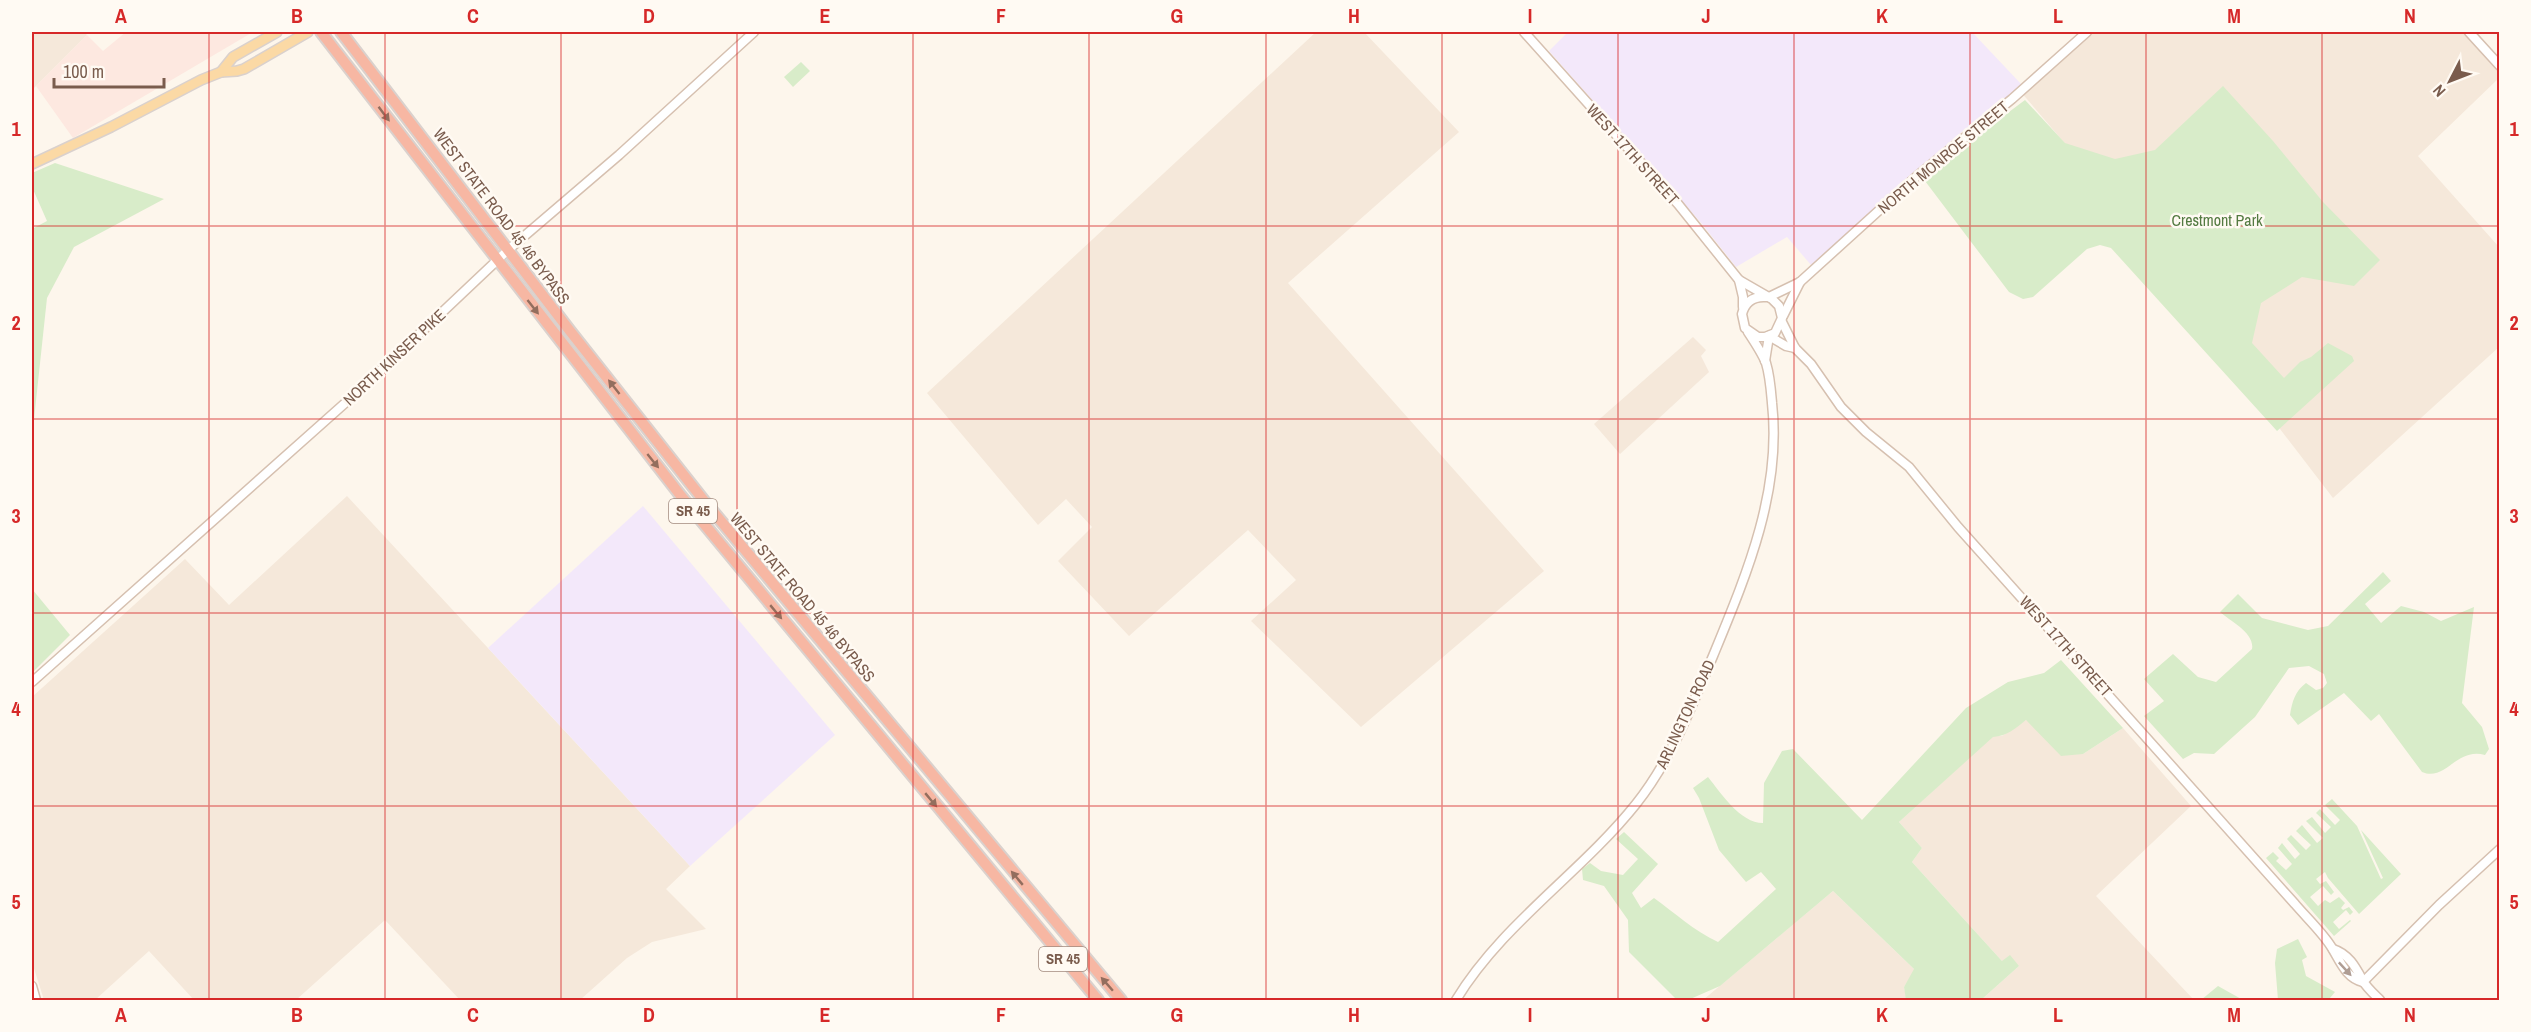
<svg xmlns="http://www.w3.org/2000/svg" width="2531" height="1032" font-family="'Archivo Narrow',sans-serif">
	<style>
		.residential { fill: #f5e8da }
		.commercial { fill: #fde8e0 }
		.education { fill: #f3e8fa }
		.green { fill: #d8ecc9 }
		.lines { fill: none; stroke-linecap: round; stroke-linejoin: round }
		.secondary-casing { stroke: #d6c0b0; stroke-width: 11 }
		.primary-casing { stroke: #dad1cd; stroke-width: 12 }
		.highway-casing { stroke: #dad1cd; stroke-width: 14 }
		.secondary { stroke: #fff; stroke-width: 8 }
		.primary { stroke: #fbd9a5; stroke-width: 9 }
		.highway { stroke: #f7b7a3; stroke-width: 10 }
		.oneway { fill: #936e5e }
		.oneway2 { fill: #af9d94 }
		.grid { fill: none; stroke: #d62828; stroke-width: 1.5; stroke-opacity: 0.55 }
		.labels { text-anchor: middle; stroke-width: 5; stroke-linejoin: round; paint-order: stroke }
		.shield { fill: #fffaf3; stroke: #a28b7f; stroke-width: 1.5 }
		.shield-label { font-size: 15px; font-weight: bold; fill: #7a5c4d }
		.street-label { font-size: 16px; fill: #7a5c4d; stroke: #fffaf3 }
		.park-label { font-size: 16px; fill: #537a41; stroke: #fffaf3 }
		.neatline { fill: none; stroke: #d62828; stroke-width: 2 }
		.grid-label { font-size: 20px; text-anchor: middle; font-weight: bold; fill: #d62828 }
	</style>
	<rect width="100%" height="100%" fill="#fdf6ec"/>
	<!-- residential -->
	<g class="residential">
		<polygon points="32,32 84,32 87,35 32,90"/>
		<polygon points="1316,32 1364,32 1459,132 1288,283 1544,571 1361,727 1251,621 1296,580 1248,530 1129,636 1058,561 1092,527 1066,499 1038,525 927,393"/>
		<polygon points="2085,32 2476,32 2499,58 2499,78 2418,156 2499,247 2499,347 2333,498 2280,429 2133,223 2020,91"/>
		<polygon points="1693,337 1706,350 1701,356 1709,372 1620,454 1594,424"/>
		<polygon points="347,496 690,866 666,889 706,929 652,942 627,958 580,1000 460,1000 385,920 296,1000 194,1000 149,951 95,1000 44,1000 32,962 32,697 185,559 229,605"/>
		<polygon points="2026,720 2083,754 2123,728 2191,806 2096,896 2194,1000 1981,1000 2019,966 2002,961 1912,862 1922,848 1899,822 1993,736 2002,736"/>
		<polygon points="1833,891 1915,970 1904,987 1907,1000 1703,1000"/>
	</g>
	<!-- commercial -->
	<polygon class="commercial" points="126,32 253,32 73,138 36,86 87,35 103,51"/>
	<!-- education -->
	<g class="education">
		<polygon points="1568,32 1972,32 2022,85 1959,134 1811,265 1787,237 1736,267 1702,224 1549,51"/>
		<polygon points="643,506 835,735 690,866 488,648"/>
	</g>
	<!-- green -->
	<g class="green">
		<polygon points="801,62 810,71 793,87 784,77"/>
		<polygon points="2223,86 2273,141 2323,202 2380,260 2354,286 2302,277 2261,303 2252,343 2284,378 2300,362 2311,357 2328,343 2352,356 2354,361 2277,431 2111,248 2100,245 2087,249 2033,297 2023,299 2009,292 1922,177 2025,100 2065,143 2115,159 2155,150"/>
		<polygon points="55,163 164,199 74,247 47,298 32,438 32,229 47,221 32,187 32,173"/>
		<path d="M2383,572L2391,581L2365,604L2381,623L2401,606L2424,612L2441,621L2474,607L2462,703L2482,727L2489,749L2485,755C2456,747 2446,782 2422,772L2379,714L2371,721L2344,693L2298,725L2290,715C2292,702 2295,691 2306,683L2316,690L2323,688L2327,683L2324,674L2309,666L2289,668L2255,717L2214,754L2194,753L2183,759L2144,716L2164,701L2144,679L2173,654L2198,677L2216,682L2252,649C2255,633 2230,621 2220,612L2238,594L2262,618L2308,630L2328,626Z"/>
		<polygon points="32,589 70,635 32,673"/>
		<path d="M2061,660L2123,728L2083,754L2061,756L2026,720C2015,729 2007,736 1993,737L1899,822L1922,848L1912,862L2002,961L2010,955L2019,966L1981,1000H1906L1904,987L1914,969L1833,891L1720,986L1688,1000H1677L1629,952L1628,920L1604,886L1583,880L1582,869L1590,863L1601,871L1623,875L1638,859L1616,839L1624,832L1658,864L1632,893L1641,908L1654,898C1675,913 1694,931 1718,942L1776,889L1761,872L1746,882L1719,850L1699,798L1693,788L1708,777C1721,793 1740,823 1763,823L1764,783L1782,751L1793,749L1862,820L1966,708L2008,682L2044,673Z"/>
		<polygon points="2332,799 2357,826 2381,879 2383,878 2361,830 2401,874 2359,914 2328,878 2325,872 2316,879 2320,884 2326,881 2334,892 2331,895 2323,886 2310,897 2318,906 2325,900 2330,903 2339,897 2345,903 2341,908 2343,910 2349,907 2353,912 2350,915 2346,910 2333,922 2339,929 2350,920 2351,921 2334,936 2266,858 2273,852 2279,858 2276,861 2286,870 2292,864 2278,848 2282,843 2295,859 2300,854 2287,839 2291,835 2306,850 2311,845 2296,831 2302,825 2317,843 2323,838 2306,821 2312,817 2325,833 2331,827 2316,813 2320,809 2335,825 2340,820 2325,805"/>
		<polygon points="2298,939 2307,957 2302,960 2306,976 2335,992 2330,998 2332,1000 2278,1000 2275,963 2277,949"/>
		<polygon points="2218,986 2243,1000 2201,1000"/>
	</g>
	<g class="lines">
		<!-- secondary casing -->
		<g class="secondary-casing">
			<g id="secondary">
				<path d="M1524,32L1678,204L1739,280L1772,299L1779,306L1782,318L1775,333L1765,337H1758L1745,328L1742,314C1745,302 1753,296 1766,297"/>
				<polyline points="2469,32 2500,66"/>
				<polyline points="1739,280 1743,297 1743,307"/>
				<polyline points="1769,297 1800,282 1917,176 2012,99 2087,32"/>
				<polyline points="1783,316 1800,282"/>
				<path d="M1782,322L1795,348L1811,364L1841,407L1866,432L1909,467L1958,527L2295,904C2306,917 2324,934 2332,948C2340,961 2346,978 2363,982"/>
				<polyline points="1769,336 1786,346 1795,348"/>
				<polyline points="1765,361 1769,336"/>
				<polyline points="32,682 362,388 508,250 619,155 754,32"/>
				<path d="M2333,949C2349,954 2356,968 2363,981C2367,988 2375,995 2380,1000"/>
				<polyline points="2363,982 2439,905 2500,849"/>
				<polyline points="32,986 36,1000"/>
				<path d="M1456,1000C1502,924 1581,873 1636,804C1671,760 1691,708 1713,656C1746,576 1782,492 1772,403C1771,391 1770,376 1766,363C1762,353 1754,341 1748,332"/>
			</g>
		</g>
		<!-- primary casing -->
		<g class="primary-casing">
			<g id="primary">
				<polyline points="221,72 233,57 277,32"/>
				<polyline points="32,164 111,127 201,80 221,72 237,71 244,69 308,32"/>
			</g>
		</g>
		<!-- highway casing -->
		<g class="highway-casing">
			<g id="highway">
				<polyline points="321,32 681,496 1098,1000"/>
				<polyline points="341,32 570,331 705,502 1121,1000"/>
			</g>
		</g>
		<!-- secondary -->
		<use href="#secondary" class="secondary"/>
		<!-- primary -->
		<use href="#primary" class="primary"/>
		<!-- highway -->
		<use href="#highway" class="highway"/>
	</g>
	<!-- one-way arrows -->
	<defs><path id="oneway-solid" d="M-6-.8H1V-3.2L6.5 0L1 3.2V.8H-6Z" transform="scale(1.5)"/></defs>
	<g class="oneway">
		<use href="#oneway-solid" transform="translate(384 114) rotate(53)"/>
		<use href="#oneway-solid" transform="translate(533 307) rotate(52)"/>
		<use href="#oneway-solid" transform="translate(614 387) rotate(-128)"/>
		<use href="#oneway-solid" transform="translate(653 461) rotate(51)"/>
		<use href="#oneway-solid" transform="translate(776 612) rotate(50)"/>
		<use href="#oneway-solid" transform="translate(931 800) rotate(50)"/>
		<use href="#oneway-solid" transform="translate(1017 878) rotate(-130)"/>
		<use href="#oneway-solid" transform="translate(1107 984) rotate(-131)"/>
	</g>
	<use class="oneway2" href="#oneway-solid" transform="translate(2345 969) rotate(47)"/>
	<!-- grid -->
	<path class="grid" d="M209,32V1000M385,32V1000M561,32V1000M737,32V1000M913,32V1000M1089,32V1000M1266,32V1000M1442,32V1000M1618,32V1000M1794,32V1000M1970,32V1000M2146,32V1000M2322,32V1000M32,226H2500M32,419H2500M32,613H2500M32,806H2500"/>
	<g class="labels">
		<!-- shield labels -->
		<g class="shield">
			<rect x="669" y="499" width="48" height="24" rx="4.5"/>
			<rect x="1039" y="947" width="48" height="24" rx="4.5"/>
		</g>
		<g class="shield-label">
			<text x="693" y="516">SR 45</text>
			<text x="1063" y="964">SR 45</text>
		</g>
		<!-- street labels -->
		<g class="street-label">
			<text transform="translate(1633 154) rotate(48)" y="6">WEST 17TH STREET</text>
			<text transform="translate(1943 157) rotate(-40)" y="6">NORTH MONROE STREET</text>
			<text transform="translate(502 216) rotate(53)" y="6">WEST STATE ROAD 45 46 BYPASS</text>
			<text transform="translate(394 357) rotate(-43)" y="6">NORTH KINSER PIKE</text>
			<text transform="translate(803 597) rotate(50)" y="6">WEST STATE ROAD 45 46 BYPASS</text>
			<text transform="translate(2066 646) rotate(48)" y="6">WEST 17TH STREET</text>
			<text transform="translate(1685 714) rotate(-65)" y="6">ARLINGTON ROAD</text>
		</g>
		<!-- park labels -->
		<g class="park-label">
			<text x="2217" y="226">Crestmont Park</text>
		</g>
	</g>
	<!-- border -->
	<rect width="2531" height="1032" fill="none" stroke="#fffaf3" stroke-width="66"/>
	<!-- north arrow -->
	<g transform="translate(2450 81) rotate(228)" stroke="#fffaf3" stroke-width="4.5" paint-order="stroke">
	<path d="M0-4.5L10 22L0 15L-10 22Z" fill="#7a5c4d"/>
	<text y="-9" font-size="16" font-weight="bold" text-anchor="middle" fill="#7a5c4d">N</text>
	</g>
	<!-- scale -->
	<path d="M54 78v9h110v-9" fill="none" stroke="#7a5c4d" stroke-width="3"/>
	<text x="63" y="78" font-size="18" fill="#7a5c4d" stroke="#fffaf3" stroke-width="4.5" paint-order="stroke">100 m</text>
	<rect x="33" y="33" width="2465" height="966" class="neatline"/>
	<g class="grid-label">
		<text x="121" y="23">A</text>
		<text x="297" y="23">B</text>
		<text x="473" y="23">C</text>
		<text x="649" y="23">D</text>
		<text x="825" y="23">E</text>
		<text x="1001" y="23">F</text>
		<text x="1177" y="23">G</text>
		<text x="1354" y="23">H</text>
		<text x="1530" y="23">I</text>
		<text x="1706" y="23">J</text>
		<text x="1882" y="23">K</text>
		<text x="2058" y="23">L</text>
		<text x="2234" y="23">M</text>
		<text x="2410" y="23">N</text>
		<text x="16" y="136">1</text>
		<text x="2514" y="136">1</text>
		<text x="16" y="330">2</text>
		<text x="2514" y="330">2</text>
		<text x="16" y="523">3</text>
		<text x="2514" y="523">3</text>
		<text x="16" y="716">4</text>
		<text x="2514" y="716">4</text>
		<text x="16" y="909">5</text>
		<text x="2514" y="909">5</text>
		<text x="121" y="1022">A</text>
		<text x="297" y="1022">B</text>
		<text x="473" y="1022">C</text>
		<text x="649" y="1022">D</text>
		<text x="825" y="1022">E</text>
		<text x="1001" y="1022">F</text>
		<text x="1177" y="1022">G</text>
		<text x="1354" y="1022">H</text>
		<text x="1530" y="1022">I</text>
		<text x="1706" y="1022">J</text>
		<text x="1882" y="1022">K</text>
		<text x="2058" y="1022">L</text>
		<text x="2234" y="1022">M</text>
		<text x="2410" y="1022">N</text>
	</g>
</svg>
